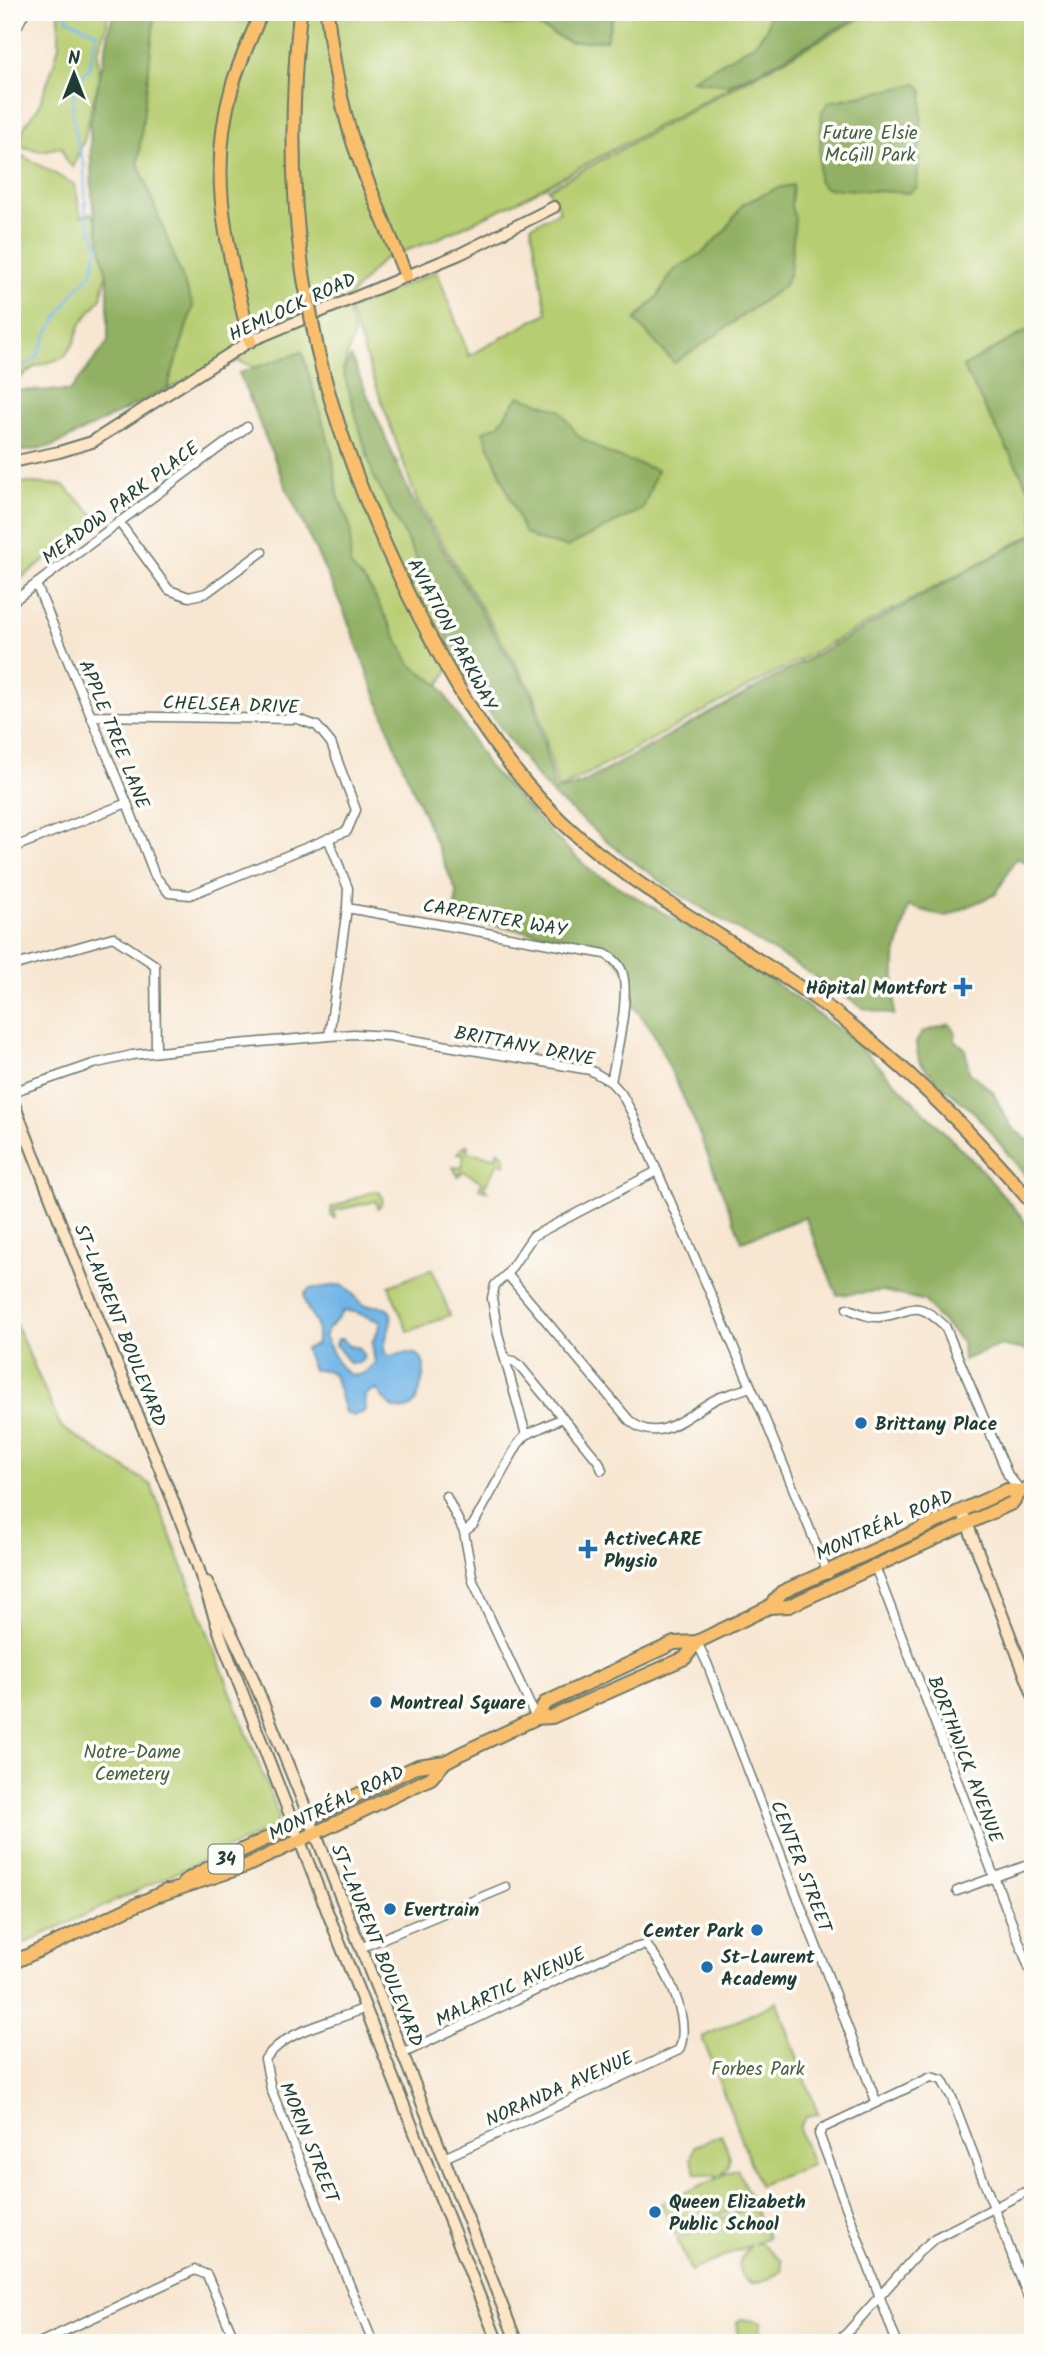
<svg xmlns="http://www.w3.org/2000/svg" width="1045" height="2355" font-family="Kalam,sans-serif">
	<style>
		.green { fill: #b7cd71; stroke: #6b8552; stroke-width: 2 }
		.forest { fill: #91b063; stroke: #58764c; stroke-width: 2 }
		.water { fill: #71b5e7; stroke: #48798e; stroke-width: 2; fill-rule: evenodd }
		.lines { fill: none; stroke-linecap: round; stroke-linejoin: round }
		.stream { stroke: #71b5e7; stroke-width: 2.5 }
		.street-casing { stroke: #6b786b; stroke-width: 11 }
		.secondary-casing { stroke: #6b786b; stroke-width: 14 }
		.primary-casing { stroke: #6b786b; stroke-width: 16 }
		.street { stroke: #fff; stroke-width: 8 }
		.secondary { stroke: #fde5c5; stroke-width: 10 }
		.primary { stroke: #f9bf6d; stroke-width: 12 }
		.primary-bridge-casing { stroke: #6b786b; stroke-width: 16; stroke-linecap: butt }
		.primary-bridge { stroke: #f9bf6d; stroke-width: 12 }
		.poi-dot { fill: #1f6fb2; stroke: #fdfcf7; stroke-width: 2.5 }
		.labels { text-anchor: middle; stroke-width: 7; stroke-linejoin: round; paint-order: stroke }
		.shield { fill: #fdfcf7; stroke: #62766e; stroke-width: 2 }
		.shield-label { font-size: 18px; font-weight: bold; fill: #1f3d34 }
		.park-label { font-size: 19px; fill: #456143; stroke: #fdfcf7 }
		.street-label { font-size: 19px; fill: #1f3d34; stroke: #fdfcf7 }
		.poi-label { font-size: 19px; font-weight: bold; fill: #1f3d34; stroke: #fdfcf7; text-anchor: start }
	</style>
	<rect width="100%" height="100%" fill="#fdfcf7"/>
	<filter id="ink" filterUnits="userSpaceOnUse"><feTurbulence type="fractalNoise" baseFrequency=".0143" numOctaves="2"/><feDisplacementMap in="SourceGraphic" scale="14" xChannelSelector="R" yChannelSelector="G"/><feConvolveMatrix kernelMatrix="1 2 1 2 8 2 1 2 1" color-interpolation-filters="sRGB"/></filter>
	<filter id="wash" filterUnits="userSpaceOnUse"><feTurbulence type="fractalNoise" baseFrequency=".00686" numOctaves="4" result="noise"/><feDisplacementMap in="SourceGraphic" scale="28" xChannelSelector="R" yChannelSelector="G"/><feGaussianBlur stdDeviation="1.57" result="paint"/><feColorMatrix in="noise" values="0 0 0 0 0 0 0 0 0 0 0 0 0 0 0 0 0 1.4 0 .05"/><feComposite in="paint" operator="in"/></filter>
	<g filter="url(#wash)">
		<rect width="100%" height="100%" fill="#f7e6d1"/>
		<!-- green -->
		<g class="green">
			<polygon points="59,12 107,12 107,24 98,52 99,82 91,108 85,138 73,167 66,161 62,147 41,151 19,146 24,127 39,106 54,64 59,45"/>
			<polygon points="155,12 455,12 463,23 536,25 569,42 606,40 614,12 770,12 767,28 756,43 692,80 728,85 771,65 518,201 435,240 383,259 345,302 354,333 343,370 373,475 440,603 453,662 439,685 410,665 368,585 349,565 351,528 338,496 332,454 302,352 256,368 238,361 167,389 193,306 138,163"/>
			<polygon points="874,12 1033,12 1033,327 963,367 1033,496 1033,534 558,790 535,696 417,501 349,309 437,271 469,356 547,313 531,226 560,211 548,189 864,16"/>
			<polygon points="12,150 75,185 81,216 91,213 104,229 112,251 101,298 80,325 74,343 63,358 36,366 12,384"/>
			<polygon points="12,482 63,485 99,520 12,585"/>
			<polygon points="466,1145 468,1145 467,1152 496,1157 498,1150 505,1156 505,1165 499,1162 484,1187 488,1192 479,1188 482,1182 463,1171 458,1176 453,1167 462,1168 464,1154 457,1153"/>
			<path d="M373,1191L379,1192C384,1198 383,1204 378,1208L376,1201L334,1211L335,1218L331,1216V1208Z"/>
			<polygon points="432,1269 450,1315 408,1332 389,1286"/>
			<polygon points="12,1316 61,1427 151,1485 279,1817 274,1827 12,1949"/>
			<polygon points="777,2002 818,2114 806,2116 799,2128 812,2165 759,2185 702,2037"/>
			<polygon points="721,2135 730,2156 728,2168 721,2176 737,2169 752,2201 675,2235 661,2203 720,2177 696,2173 691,2159 695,2146"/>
			<path d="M753,2205L768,2237L754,2244L760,2243L781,2261L782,2271C774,2275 764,2283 756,2283C749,2283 750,2283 745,2279C732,2267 743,2254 751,2245L691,2271L677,2239Z"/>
			<polygon points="741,2319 761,2322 761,2339 739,2337 737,2322"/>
		</g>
		<!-- forest -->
		<g class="forest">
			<polygon points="113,12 155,12 138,163 193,306 167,389 53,446 12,453 12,390 70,391 108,342 108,282 92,200 90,124"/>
			<polygon points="455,12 614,12 606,40 569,42 536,25 463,23"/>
			<polygon points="770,12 866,12 771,65 728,85 691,80 756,43 767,28"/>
			<polygon points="917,84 923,91 917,187 909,193 825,188 818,181 822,111 829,102"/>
			<polygon points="793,185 791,207 795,218 790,272 785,285 706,342 674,363 635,320 658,296 673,271 702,253 724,232 743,204 777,188"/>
			<polygon points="1033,327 1033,496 963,367"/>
			<polygon points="302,352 332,454 338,496 351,528 350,565 371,589 410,664 439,685 488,766 552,834 591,871 735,954 852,1039 979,1167 1022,1217 1033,1235 1033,1352 1001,1345 963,1360 962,1342 934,1313 925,1301 883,1291 837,1295 805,1217 742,1241 692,1116 653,1032 632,1004 628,972 601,944 453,919 457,893 403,766 344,611 286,487 239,373"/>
			<polygon points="351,357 411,497 533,697 555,792 583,783 1033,535 1033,865 1016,858 996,894 945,917 909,906 895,959 894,1015 863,1008 811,974 677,893 619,851 554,796 536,776 453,662 440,603 373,475 343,370"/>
			<polygon points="519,396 560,410 578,436 612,455 657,470 643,509 567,547 535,539 524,532 483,431 498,425"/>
			<path d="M949,1024C956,1029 956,1033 955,1041L965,1048L969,1072L993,1092L1002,1111L1013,1129L1028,1140L1033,1149V1185L975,1113L941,1085L919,1061L916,1043L922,1032Z"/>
		</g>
		<!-- water -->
		<g class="water">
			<path d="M340,1285L345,1286L364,1306C413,1303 380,1332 385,1353L390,1356C418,1349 430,1354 421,1385C419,1391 418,1401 413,1405C409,1410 398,1411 392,1407C386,1404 382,1395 377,1390L367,1393L365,1397L366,1409L362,1413L353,1416L345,1412L334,1375L326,1370H313L305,1349L317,1344C317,1337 318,1327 315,1321C309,1309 305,1310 304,1295L309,1289ZM344,1311L355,1312L379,1321L381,1324L372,1343L375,1363C371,1366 366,1373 362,1374C341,1383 332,1348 324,1336L327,1331Z"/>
			<path d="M338,1339H343L349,1346L360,1348L364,1357C360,1364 357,1364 350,1363L336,1345Z"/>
		</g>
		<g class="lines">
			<!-- stream -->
			<polyline class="stream" points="12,375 37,357 48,332 63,309 76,289 91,275 98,245 86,216 84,164 76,138 72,110 75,87 89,67 97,33 66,18 68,12"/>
		</g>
	</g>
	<g filter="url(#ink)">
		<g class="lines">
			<!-- street casing -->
			<g class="street-casing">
				<g id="street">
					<polyline points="12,36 25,12"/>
					<polyline points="119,522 169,590 189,597 206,593 262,552"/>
					<polyline points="36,584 127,803 155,876 169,893 190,895 347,831 356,810 331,743 317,726 298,719 91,716"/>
					<polyline points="12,602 247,427"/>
					<polyline points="328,838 348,888 347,908 329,1036"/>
					<polyline points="12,848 127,803"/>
					<path d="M347,908L605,954C612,958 617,961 621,969C632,991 616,1055 611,1082"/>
					<polyline points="12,966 113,937 155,965 156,1052"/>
					<polyline points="12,1092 93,1064 132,1055 214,1046 353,1034 389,1036 590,1070 611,1082 621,1093 631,1111 762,1412 828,1574"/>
					<path d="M507,1274L629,1420C660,1448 689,1412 718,1398C729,1394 740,1391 750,1387"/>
					<path d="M847,1308C857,1312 868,1318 879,1317C914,1313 912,1296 945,1326L1008,1475L1021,1491"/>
					<polyline points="505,1359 513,1361 520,1366 599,1462 602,1470"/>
					<polyline points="526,1435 498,1334 492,1298 495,1285 507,1274 533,1236 657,1171"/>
					<polyline points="446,1496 464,1532 473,1581 536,1718"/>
					<polyline points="464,1532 473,1525 518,1444 526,1435 562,1418"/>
					<polyline points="874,1564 1033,1978"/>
					<polyline points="697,1642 707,1663 876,2101"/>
					<polyline points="957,1891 1033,1863"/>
					<polyline points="360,1948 506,1887"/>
					<path d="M365,2008C332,2023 288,2028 265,2059L271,2089L373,2343"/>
					<path d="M402,2054L612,1954L646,1945C667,1968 692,2020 679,2050L444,2158"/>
					<polyline points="39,2343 195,2270 207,2275 236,2343"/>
					<polyline points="834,2343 846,2334 918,2253 935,2238 1033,2188"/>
					<polyline points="897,2343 819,2134 823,2128 931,2077 942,2080 952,2098 1028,2297"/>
				</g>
			</g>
			<!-- secondary casing -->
			<g class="secondary-casing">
				<g id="secondary">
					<polyline points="12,462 59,452 92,442 250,341 460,254 554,207"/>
					<polyline points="12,1099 95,1311 172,1498 197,1564 222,1640 329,1916 498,2343"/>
					<polyline points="965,1518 1033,1695"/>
					<polyline points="207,1582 252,1676 305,1807 517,2343"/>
				</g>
			</g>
			<!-- primary casing -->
			<g class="primary-casing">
				<g id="primary">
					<path d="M300,12C291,101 290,191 304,279"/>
					<path d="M327,12C332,57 340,101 354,145C369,189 389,232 406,276"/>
					<path d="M250,341C229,251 206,179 232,87C239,61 252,37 261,12"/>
					<path d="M317,348C337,434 370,516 409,596C454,686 503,773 581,839C653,900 739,944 815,998C898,1057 967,1127 1033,1204"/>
					<polyline points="769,1607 782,1592 1007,1490 1021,1491"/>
					<polyline points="536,1718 545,1703 674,1643 697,1642 769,1607 789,1606 1012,1503 1021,1491 1033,1485"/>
					<polyline points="185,1881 230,1856 418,1766 445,1762"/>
					<polyline points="159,1895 246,1866 431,1778 445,1762 460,1754 536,1718 552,1717 685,1658 697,1642"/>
					<polyline points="12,1963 166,1891"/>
				</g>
			</g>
			<!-- street -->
			<use href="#street" class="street"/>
			<!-- secondary -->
			<use href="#secondary" class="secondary"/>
			<!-- primary -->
			<use href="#primary" class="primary"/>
			<!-- primary-bridge casing -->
			<g class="primary-bridge-casing">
				<polyline id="primary-bridge" points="304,279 317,348"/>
			</g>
			<!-- primary-bridge -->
			<use href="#primary-bridge" class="primary-bridge"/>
		</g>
	</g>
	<!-- markers -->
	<g class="poi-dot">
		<path d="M959.5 976.5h7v7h7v7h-7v7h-7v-7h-7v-7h7z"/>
		<circle cx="861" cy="1423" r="7"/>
		<path d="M584.5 1538.5h7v7h7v7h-7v7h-7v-7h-7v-7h7z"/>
		<circle cx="376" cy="1702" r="7"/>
		<circle cx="390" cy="1909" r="7"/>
		<circle cx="757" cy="1930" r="7"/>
		<circle cx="707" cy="1967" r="7"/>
		<circle cx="655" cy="2212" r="7"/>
	</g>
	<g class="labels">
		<!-- shield labels -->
		<rect class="shield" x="208.5" y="1844.5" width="35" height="29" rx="5"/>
		<g class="shield-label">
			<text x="226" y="1865">34</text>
		</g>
		<!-- park labels -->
		<g class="park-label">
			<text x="870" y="139">Future Elsie<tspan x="870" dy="22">McGill Park</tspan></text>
			<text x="132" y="1758">Notre-Dame<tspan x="132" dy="22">Cemetery</tspan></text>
			<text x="758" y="2075">Forbes Park</text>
		</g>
		<!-- street labels -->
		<g class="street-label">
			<text transform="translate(292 306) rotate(-25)" y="7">HEMLOCK ROAD</text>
			<text transform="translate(120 502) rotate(-37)" y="7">MEADOW PARK PLACE</text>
			<text transform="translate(453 634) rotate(62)" y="7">AVIATION PARKWAY</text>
			<text transform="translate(231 704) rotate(2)" y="7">CHELSEA DRIVE</text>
			<text transform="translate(115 734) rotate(68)" y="7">APPLE TREE LANE</text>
			<text transform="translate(495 917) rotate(10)" y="7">CARPENTER WAY</text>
			<text transform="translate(525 1045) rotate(11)" y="7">BRITTANY DRIVE</text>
			<text transform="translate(121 1325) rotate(68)" y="7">ST-LAURENT BOULEVARD</text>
			<text transform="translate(884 1524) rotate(-24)" y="7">MONTRÉAL ROAD</text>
			<text transform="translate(966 1759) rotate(69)" y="7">BORTHWICK AVENUE</text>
			<text transform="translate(336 1802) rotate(-26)" y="7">MONTRÉAL ROAD</text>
			<text transform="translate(802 1866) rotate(69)" y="7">CENTER STREET</text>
			<text transform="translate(378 1945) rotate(68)" y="7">ST-LAURENT BOULEVARD</text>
			<text transform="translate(510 1986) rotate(-25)" y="7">MALARTIC AVENUE</text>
			<text transform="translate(559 2088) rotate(-24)" y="7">NORANDA AVENUE</text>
			<text transform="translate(310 2142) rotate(68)" y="7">MORIN STREET</text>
		</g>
		<!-- poi labels -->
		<g class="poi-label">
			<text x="947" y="994" text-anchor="end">Hôpital Montfort</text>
			<text x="875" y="1430">Brittany Place</text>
			<text x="604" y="1545">ActiveCARE<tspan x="604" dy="22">Physio</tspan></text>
			<text x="390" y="1709">Montreal Square</text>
			<text x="404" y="1916">Evertrain</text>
			<text x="743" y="1937" text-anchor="end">Center Park</text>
			<text x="721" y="1963">St-Laurent<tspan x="721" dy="22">Academy</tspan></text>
			<text x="669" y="2208">Queen Elizabeth<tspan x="669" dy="22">Public School</tspan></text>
		</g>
	</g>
	<!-- margin -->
	<rect width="1045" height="2355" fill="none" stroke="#fdfcf7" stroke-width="42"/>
	<!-- north arrow -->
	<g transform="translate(74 74)" stroke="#fdfcf7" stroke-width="5" paint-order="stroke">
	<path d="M0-5L12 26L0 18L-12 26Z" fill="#1f3d34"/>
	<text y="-10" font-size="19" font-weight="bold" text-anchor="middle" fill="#1f3d34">N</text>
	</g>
</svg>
